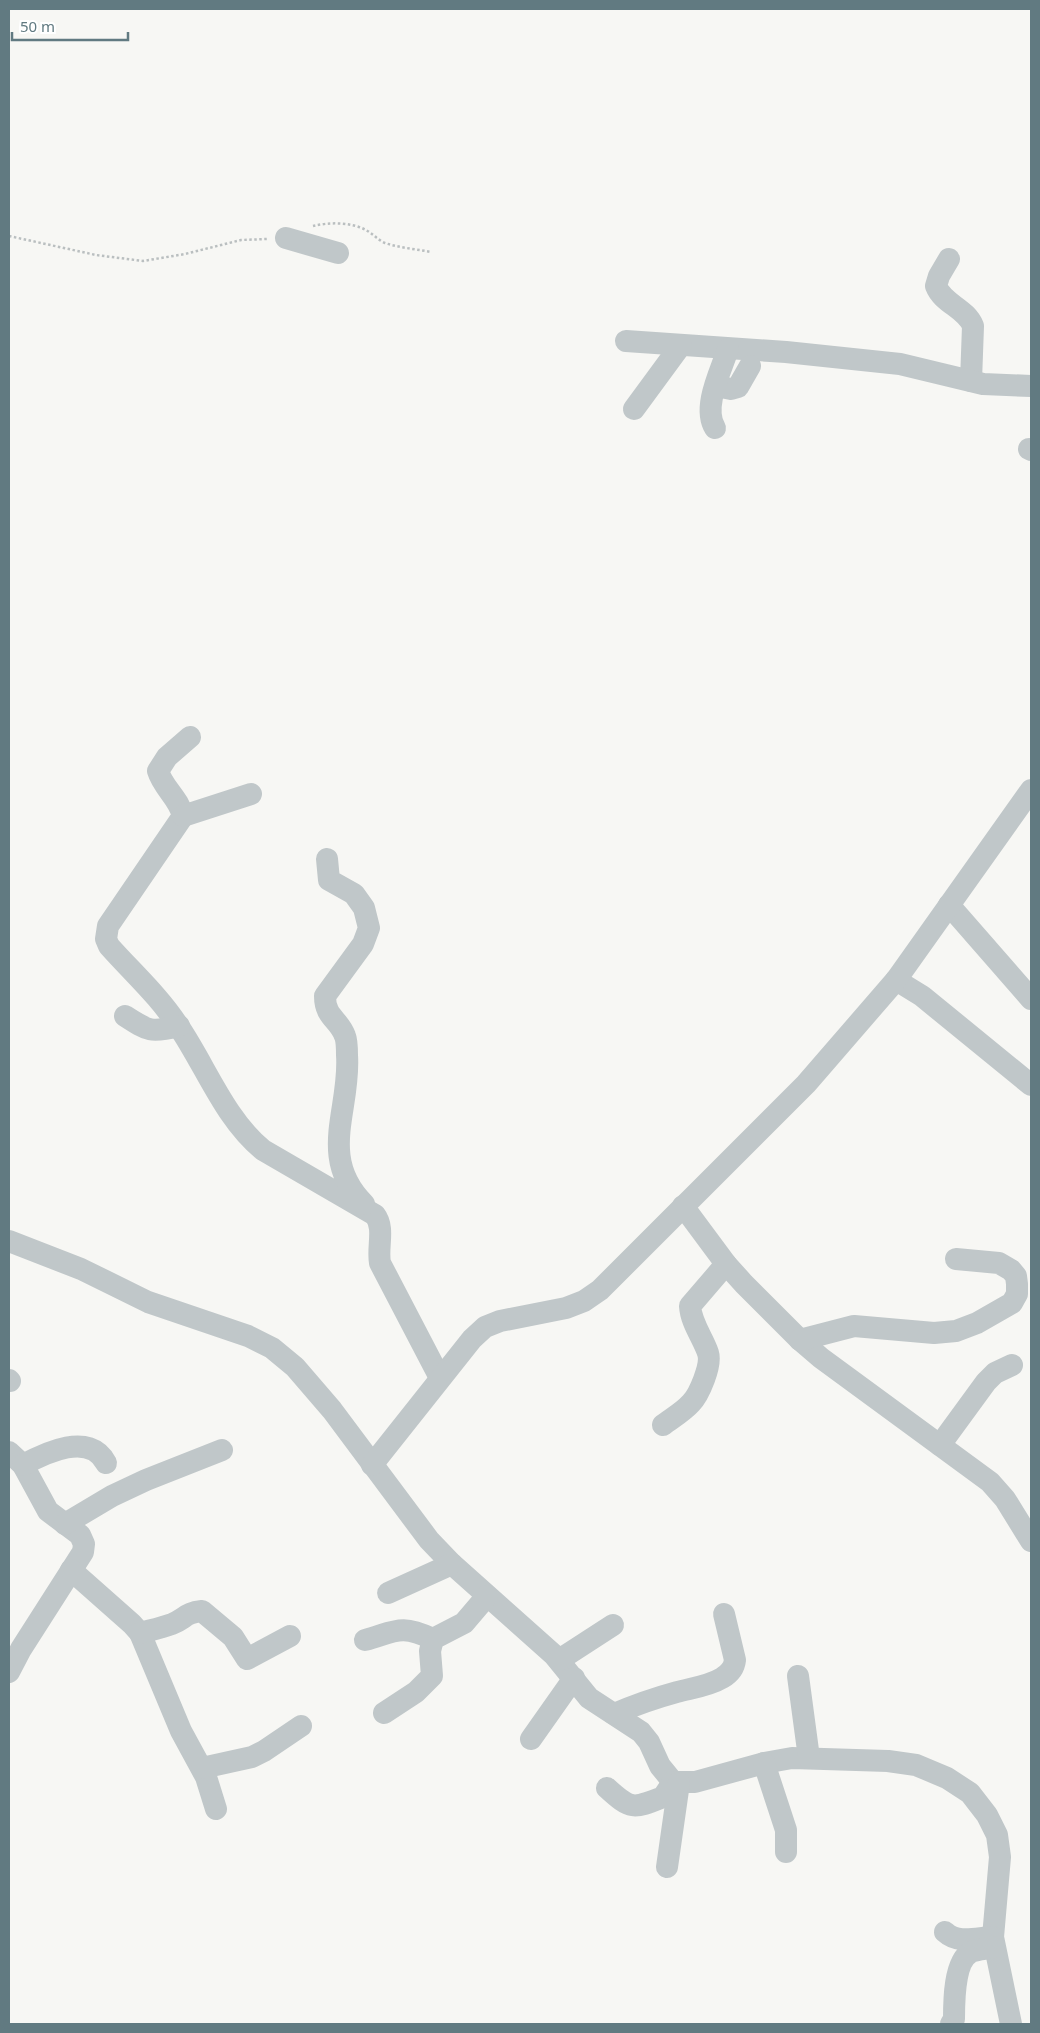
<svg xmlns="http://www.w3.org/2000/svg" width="1040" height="2033" font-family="'Noto Sans',sans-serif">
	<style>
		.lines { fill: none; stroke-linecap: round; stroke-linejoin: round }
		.path { stroke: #babfc0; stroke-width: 2.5; stroke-dasharray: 2.5 2.5; stroke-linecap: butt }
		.minor { stroke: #c0c7c9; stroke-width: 22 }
	</style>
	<rect width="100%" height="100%" fill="#f7f7f4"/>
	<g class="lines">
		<!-- path -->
		<g class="path">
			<path d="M313,226C329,222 351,222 366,230C373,234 378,240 385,243C400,248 416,249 431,252"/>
			<polyline points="9,236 96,255 143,261 185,254 241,240 267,239"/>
		</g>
		<!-- minor -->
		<g class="minor">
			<polyline points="286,238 338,253"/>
			<path d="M949,259L939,276L936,286C943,304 966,308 973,326L971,381"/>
			<polyline points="626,341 786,352 900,364 983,384 1031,386"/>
			<polyline points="716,386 731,389 738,387 750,366"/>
			<polyline points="634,409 681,345"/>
			<path d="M715,428C702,407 721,371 728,349"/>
			<polyline points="1029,449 1031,450"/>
			<path d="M190,737L167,757L158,771C163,788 179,798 183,816L108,926L106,939L109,946C132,972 160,997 179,1027C206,1067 225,1119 263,1150L375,1215C385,1228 377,1247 380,1263L440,1378"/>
			<polyline points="183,816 251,794"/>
			<path d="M327,859L329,880L354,894L364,908L369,928L363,944L325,996C325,1018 339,1019 345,1036C347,1041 347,1049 347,1055C351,1109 317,1157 364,1204"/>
			<polyline points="949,905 1031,999"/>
			<polyline points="896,980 922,996 1031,1085"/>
			<path d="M125,1016C148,1031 151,1033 179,1026"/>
			<polyline points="683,1206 726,1264 744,1284 800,1340 821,1358 990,1482 1005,1499 1031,1541"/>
			<polyline points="9,1241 81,1269 148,1302 248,1336 272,1348 295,1367 332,1410 429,1540 452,1564 554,1655 589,1698 641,1732 649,1742 660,1766 673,1782 695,1782 764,1763 792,1758 888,1761 916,1765 947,1778 970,1793 987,1815 997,1835 1000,1857 993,1937 1011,2024"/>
			<polyline points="800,1340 854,1326 934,1333 956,1331 977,1323 1012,1303 1017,1294 1017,1284 1016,1276 1011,1270 999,1263 956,1259"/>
			<polyline points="9,1380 10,1381"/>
			<path d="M663,1425C672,1418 683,1412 691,1403C699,1395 712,1365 708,1353C703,1338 691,1323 690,1306L726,1264"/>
			<polyline points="940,1445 986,1382 995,1373 1012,1365"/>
			<polyline points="9,1452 23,1465 48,1511 80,1535 84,1544 83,1552 21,1649 9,1672"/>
			<path d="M23,1465C45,1453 90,1431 106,1463"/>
			<polyline points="372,1465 472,1339 485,1327 500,1321 566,1308 584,1301 600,1290 806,1084 896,980 1031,790"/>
			<polyline points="65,1524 112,1496 146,1480 222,1450"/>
			<polyline points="71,1570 132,1624 140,1633 181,1731 206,1777 216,1809"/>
			<polyline points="388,1593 452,1564"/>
			<path d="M140,1633C151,1630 161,1628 172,1624C186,1618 185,1613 202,1611L233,1637L247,1659L290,1636"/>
			<path d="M365,1640C397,1631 400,1624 433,1639"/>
			<polyline points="559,1660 613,1625"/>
			<polyline points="798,1676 809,1758"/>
			<polyline points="384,1713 416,1692 432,1676 430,1651 433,1639 464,1623 487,1596"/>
			<path d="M614,1714C635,1705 655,1698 677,1692C692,1688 709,1686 722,1678C729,1674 734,1669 735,1660L724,1614"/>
			<polyline points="531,1739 574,1678"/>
			<polyline points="764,1763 786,1830 786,1852"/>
			<polyline points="202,1768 252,1757 264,1751 301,1726"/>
			<path d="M607,1788C631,1810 633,1809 663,1797L673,1782"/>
			<polyline points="667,1867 679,1783"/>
			<path d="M945,1932C958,1944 975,1938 992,1937"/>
			<path d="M951,2024L954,2019C954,2002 954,1961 971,1952C978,1949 987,1949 994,1947"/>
		</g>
	</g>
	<!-- border -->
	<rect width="1040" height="2033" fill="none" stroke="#617a81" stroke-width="20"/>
	<!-- scale -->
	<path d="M12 32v8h116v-8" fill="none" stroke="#617a81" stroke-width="2.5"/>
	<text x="20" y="32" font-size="15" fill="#617a81" stroke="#ffffff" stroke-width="4" paint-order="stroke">50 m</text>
</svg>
